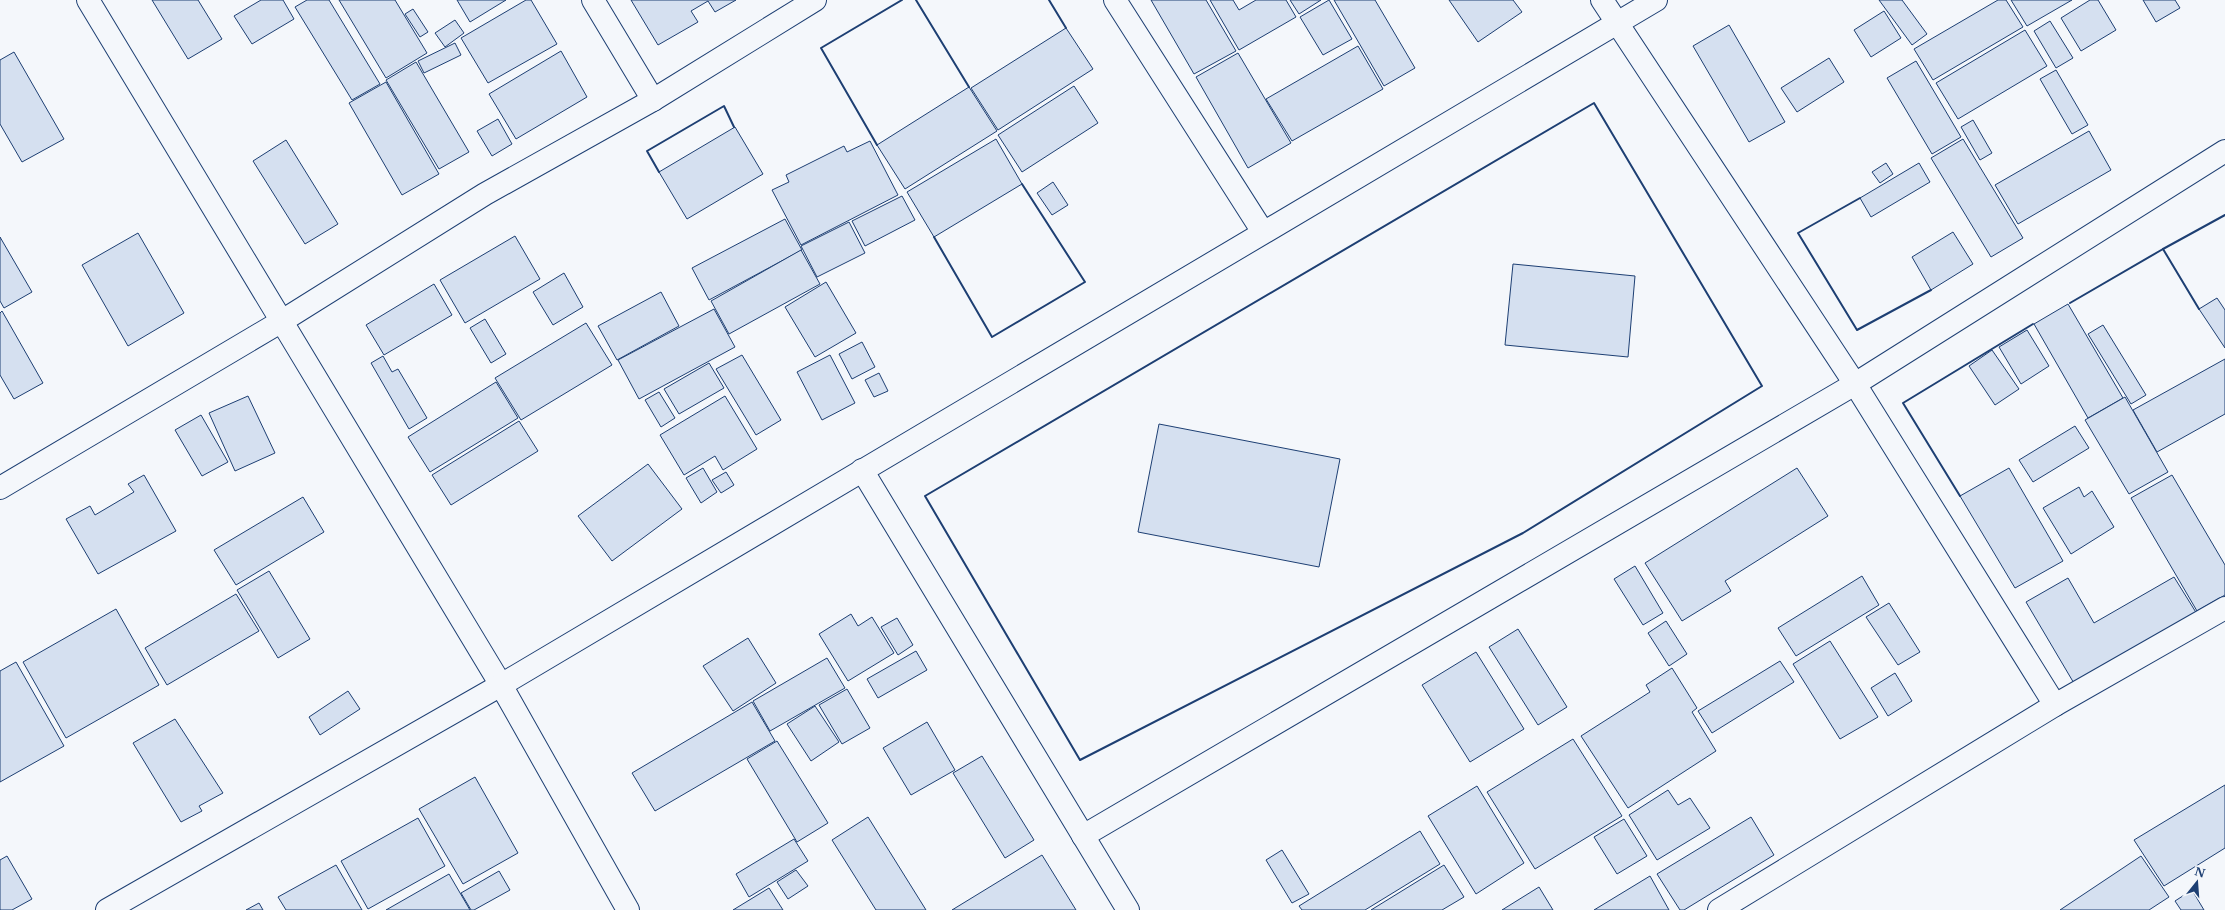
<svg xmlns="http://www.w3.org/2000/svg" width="2225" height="910" font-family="'Libre Baskerville',serif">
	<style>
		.building { fill: #d5e0f0; stroke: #1d3f73 }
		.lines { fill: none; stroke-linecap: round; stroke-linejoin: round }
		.street-casing { stroke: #1d3f73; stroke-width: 24 }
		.street { stroke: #f4f7fb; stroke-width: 22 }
		.wall { stroke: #1d3f73; stroke-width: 2 }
	</style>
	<rect width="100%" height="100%" fill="#f4f7fb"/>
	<!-- building -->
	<g class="building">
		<polygon points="152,0 198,0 222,39 188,59"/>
		<polygon points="261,0 283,0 294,19 252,44 234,16"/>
		<polygon points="307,0 329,0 380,84 352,100 295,7"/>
		<polygon points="339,0 395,0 427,53 386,78"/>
		<polygon points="457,0 506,0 470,22"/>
		<polygon points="526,0 531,0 557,44 488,83 461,38"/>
		<polygon points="631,0 736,0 715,12 708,1 691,11 698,22 658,45"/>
		<polygon points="1151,0 1206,0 1236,51 1194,74"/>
		<polygon points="1210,0 1233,0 1239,10 1256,0 1286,0 1296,17 1239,50"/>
		<polygon points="1290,0 1321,0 1299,14"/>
		<polygon points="1329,0 1352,39 1323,55 1300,17"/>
		<polygon points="1334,0 1375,0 1415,68 1384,86"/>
		<polygon points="1449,0 1513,0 1522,12 1478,42"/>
		<polygon points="1879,0 1902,0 1927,34 1912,45"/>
		<polygon points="1998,0 2006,0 2023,27 1933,80 1914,49"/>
		<polygon points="2011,0 2072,0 2027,26"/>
		<polygon points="2090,0 2098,0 2116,30 2081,51 2061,18"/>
		<polygon points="2143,0 2175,0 2180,8 2156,22"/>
		<polygon points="413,9 428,32 420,37 405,14"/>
		<polygon points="1884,11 1901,38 1871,57 1854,30"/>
		<polygon points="455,20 464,33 445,47 435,33"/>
		<polygon points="2050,21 2073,58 2056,68 2034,31"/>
		<polygon points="1729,25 1785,122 1749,142 1693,46"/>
		<polygon points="1066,28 1093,69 998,130 971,88"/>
		<polygon points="2025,30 2047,66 1958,119 1936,83"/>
		<polygon points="455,43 461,55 424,73 418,61"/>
		<polygon points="1358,46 1383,89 1292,141 1266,99"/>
		<polygon points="561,51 587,97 516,139 489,94"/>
		<polygon points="14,52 64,139 22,162 0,124 0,60"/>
		<polygon points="1238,53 1291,143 1248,168 1196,77"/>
		<polygon points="1829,58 1844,82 1797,112 1781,88"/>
		<polygon points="1916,61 1961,137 1932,154 1887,78"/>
		<polygon points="416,62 469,152 439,169 386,80"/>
		<polygon points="2056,70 2088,125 2072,134 2040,79"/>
		<polygon points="386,82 439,174 402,195 349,103"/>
		<polygon points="1074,86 1098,123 1022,172 998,135"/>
		<polygon points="969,87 997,131 905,189 877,145"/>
		<polygon points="498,119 512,144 492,156 477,131"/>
		<polygon points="1973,120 1992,153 1980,160 1961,127"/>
		<polygon points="735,127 763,174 687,219 659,172"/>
		<polygon points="2089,131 2111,170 2018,224 1995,185"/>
		<polygon points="996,139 1022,184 934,237 907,192"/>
		<polygon points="1963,139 2023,238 1991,257 1931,158"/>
		<polygon points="286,140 338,224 305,244 253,161"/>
		<polygon points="870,141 898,195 801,245 772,190 789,182 786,175 844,146 847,152"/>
		<polygon points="1886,163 1893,174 1880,183 1872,172"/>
		<polygon points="1919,163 1930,182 1871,217 1860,198"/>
		<polygon points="1053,182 1068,205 1052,215 1037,193"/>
		<polygon points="902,196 915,220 865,246 852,221"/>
		<polygon points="785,219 802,250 709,300 692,268"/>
		<polygon points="849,222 865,253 817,277 801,246"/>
		<polygon points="1953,232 1973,264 1931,290 1912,257"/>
		<polygon points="138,233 184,313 128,346 82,265"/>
		<polygon points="515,236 540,279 465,323 440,280"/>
		<polygon points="0,237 32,292 4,308 0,301"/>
		<polygon points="801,250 820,284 729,334 711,301"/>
		<polygon points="1513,264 1635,276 1628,357 1505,345"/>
		<polygon points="564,273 583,307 553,325 533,292"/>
		<polygon points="826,282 856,333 815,357 785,307"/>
		<polygon points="434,284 452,315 384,355 366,325"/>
		<polygon points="661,292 679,326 617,360 598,326"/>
		<polygon points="2217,298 2225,310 2225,348 2199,309"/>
		<polygon points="2068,304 2123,398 2088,418 2034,324"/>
		<polygon points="714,309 735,347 639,399 618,360"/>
		<polygon points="2,311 43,383 14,399 0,375 0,313"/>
		<polygon points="485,319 506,354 491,363 470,328"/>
		<polygon points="586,323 612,365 521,420 495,378"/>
		<polygon points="2103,325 2146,395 2131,404 2088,334"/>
		<polygon points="2027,330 2049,366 2021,384 1999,347"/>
		<polygon points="862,342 875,367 852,379 839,354"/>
		<polygon points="1992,350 2019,389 1995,405 1969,366"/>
		<polygon points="742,355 781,420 756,435 716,369"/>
		<polygon points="830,355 855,403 822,420 797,372"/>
		<polygon points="383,356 392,372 398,369 427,418 409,429 371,363"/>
		<polygon points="2225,359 2225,414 2157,452 2133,410"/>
		<polygon points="709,363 724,388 679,414 664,389"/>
		<polygon points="879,373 888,391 874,397 865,380"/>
		<polygon points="496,382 518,418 430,472 408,437"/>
		<polygon points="659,392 675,418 661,427 645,400"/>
		<polygon points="248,396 275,453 235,471 209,413"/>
		<polygon points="725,396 757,449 723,470 715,456 684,475 660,435"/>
		<polygon points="2125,397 2168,472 2129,494 2085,420"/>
		<polygon points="201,415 228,462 202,476 175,430"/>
		<polygon points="519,421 538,451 451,505 432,475"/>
		<polygon points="1159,424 1340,459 1319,567 1138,532"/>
		<polygon points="2075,426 2089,448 2033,482 2019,460"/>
		<polygon points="648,464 682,509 612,561 578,516"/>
		<polygon points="703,468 717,492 701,503 686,478"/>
		<polygon points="1797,468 1828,516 1725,581 1731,591 1682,621 1645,563"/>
		<polygon points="2009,468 2063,561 2015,588 1960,496"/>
		<polygon points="726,472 734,485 721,493 712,480"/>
		<polygon points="144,475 176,531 98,574 66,519 90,506 95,515 134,492 128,484"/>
		<polygon points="2172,475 2225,565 2225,595 2197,611 2131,498"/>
		<polygon points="2079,487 2084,497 2092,491 2114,527 2071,554 2043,508"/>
		<polygon points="303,497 324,532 236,585 214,550"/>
		<polygon points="1635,566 1663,613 1643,625 1614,579"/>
		<polygon points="269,571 310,639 278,658 237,590"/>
		<polygon points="1862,576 1879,605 1796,656 1778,628"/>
		<polygon points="2174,577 2197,614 2075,685 2026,602 2068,578 2094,623"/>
		<polygon points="236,594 259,631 167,685 145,648"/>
		<polygon points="1889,603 1920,652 1898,665 1866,617"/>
		<polygon points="116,609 159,685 66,738 23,662"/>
		<polygon points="851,614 858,626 872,617 894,653 848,681 819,634"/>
		<polygon points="897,618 913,645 898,655 881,627"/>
		<polygon points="1666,621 1687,654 1669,666 1648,633"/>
		<polygon points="1518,629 1567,707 1538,725 1489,647"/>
		<polygon points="748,638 776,683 733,711 703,666"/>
		<polygon points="1830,641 1878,717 1840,739 1793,664"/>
		<polygon points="916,651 927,670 878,698 867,679"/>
		<polygon points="1476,652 1524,729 1470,762 1422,685"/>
		<polygon points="827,658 845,688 770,731 753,701"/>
		<polygon points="1780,661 1794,682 1712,733 1698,711"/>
		<polygon points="16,662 64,746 0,782 0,671"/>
		<polygon points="1672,668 1697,708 1692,712 1716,751 1628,808 1581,736 1650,692 1646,685"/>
		<polygon points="1895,673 1912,701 1888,716 1871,688"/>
		<polygon points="847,689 870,728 842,744 819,705"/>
		<polygon points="348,691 360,709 320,735 309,717"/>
		<polygon points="752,702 775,741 655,811 632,773"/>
		<polygon points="815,706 839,742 811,761 787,724"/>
		<polygon points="175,719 223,793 199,806 202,811 181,822 133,743"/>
		<polygon points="927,722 955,770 911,795 883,748"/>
		<polygon points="1573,739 1622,816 1535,869 1487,792"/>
		<polygon points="777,741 828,823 797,842 747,759"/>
		<polygon points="982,756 1034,840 1005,858 953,773"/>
		<polygon points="475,777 518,853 463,884 419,809"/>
		<polygon points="2225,785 2225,848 2164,886 2134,840"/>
		<polygon points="1477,786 1524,863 1476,894 1428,816"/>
		<polygon points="1668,790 1678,805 1690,798 1710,828 1657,860 1629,815"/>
		<polygon points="868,817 926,910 876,910 832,840"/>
		<polygon points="1751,817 1774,855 1684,910 1680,910 1657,874"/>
		<polygon points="418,818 445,866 368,909 341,861"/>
		<polygon points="1624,819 1647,856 1617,874 1594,837"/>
		<polygon points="1420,831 1440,864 1365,910 1302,910 1299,906"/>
		<polygon points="794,839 808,861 749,897 736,874"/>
		<polygon points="1282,850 1309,894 1292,903 1266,860"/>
		<polygon points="1042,855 1076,910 952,910"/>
		<polygon points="7,856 32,899 12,910 0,910 0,860"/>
		<polygon points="2141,856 2169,897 2149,910 2060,910"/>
		<polygon points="336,865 362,910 286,910 278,897"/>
		<polygon points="1444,865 1464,897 1442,910 1371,910"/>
		<polygon points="796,870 808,886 788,899 777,882"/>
		<polygon points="499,871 510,890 474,910 471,910 461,893"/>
		<polygon points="449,874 470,910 386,910"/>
		<polygon points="1650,876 1669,910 1594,910"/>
		<polygon points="1539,887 1553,910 1502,910"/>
		<polygon points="769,888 783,910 733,910"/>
		<polygon points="2192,890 2204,910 2181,910 2175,901"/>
		<polygon points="259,903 263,910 246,910"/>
	</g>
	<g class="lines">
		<!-- street casing -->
		<g class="street-casing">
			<g id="street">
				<polyline points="88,0 501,685 628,910"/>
				<polyline points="593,0 653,100"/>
				<polyline points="1115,0 1263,232"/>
				<polyline points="1602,0 1855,384 2055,705"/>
				<polyline points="862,470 1128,910"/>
				<polyline points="0,488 282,321 485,194 653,100 815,0"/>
				<polyline points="1083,836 1855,384 2225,151"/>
				<polyline points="107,910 501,685 1656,0"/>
				<polyline points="1719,910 2055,705 2225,608"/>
			</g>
		</g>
		<!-- street -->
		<use href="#street" class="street"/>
		<!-- wall -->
		<g class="wall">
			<polyline points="916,0 969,87"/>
			<polyline points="1049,0 1066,28"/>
			<polygon points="1594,103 1762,386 1523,533 1080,760 925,496"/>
			<polyline points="877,145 821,48 902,0"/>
			<polyline points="659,172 647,151 724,106 734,127"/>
			<polyline points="1860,198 1798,233 1857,330 1931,290"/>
			<polyline points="934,237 992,337 1085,282 1022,184"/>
			<polyline points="2163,249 2225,215"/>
			<polyline points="2070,303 2163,249 2199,309"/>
			<polyline points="1960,496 1903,403 2033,324"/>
		</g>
	</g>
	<!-- north arrow -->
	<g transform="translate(2197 882) rotate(17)" stroke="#f4f7fb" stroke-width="3" paint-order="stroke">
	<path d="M0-3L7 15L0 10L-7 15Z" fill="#1d3f73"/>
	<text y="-6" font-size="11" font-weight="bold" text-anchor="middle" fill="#1d3f73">N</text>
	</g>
</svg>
